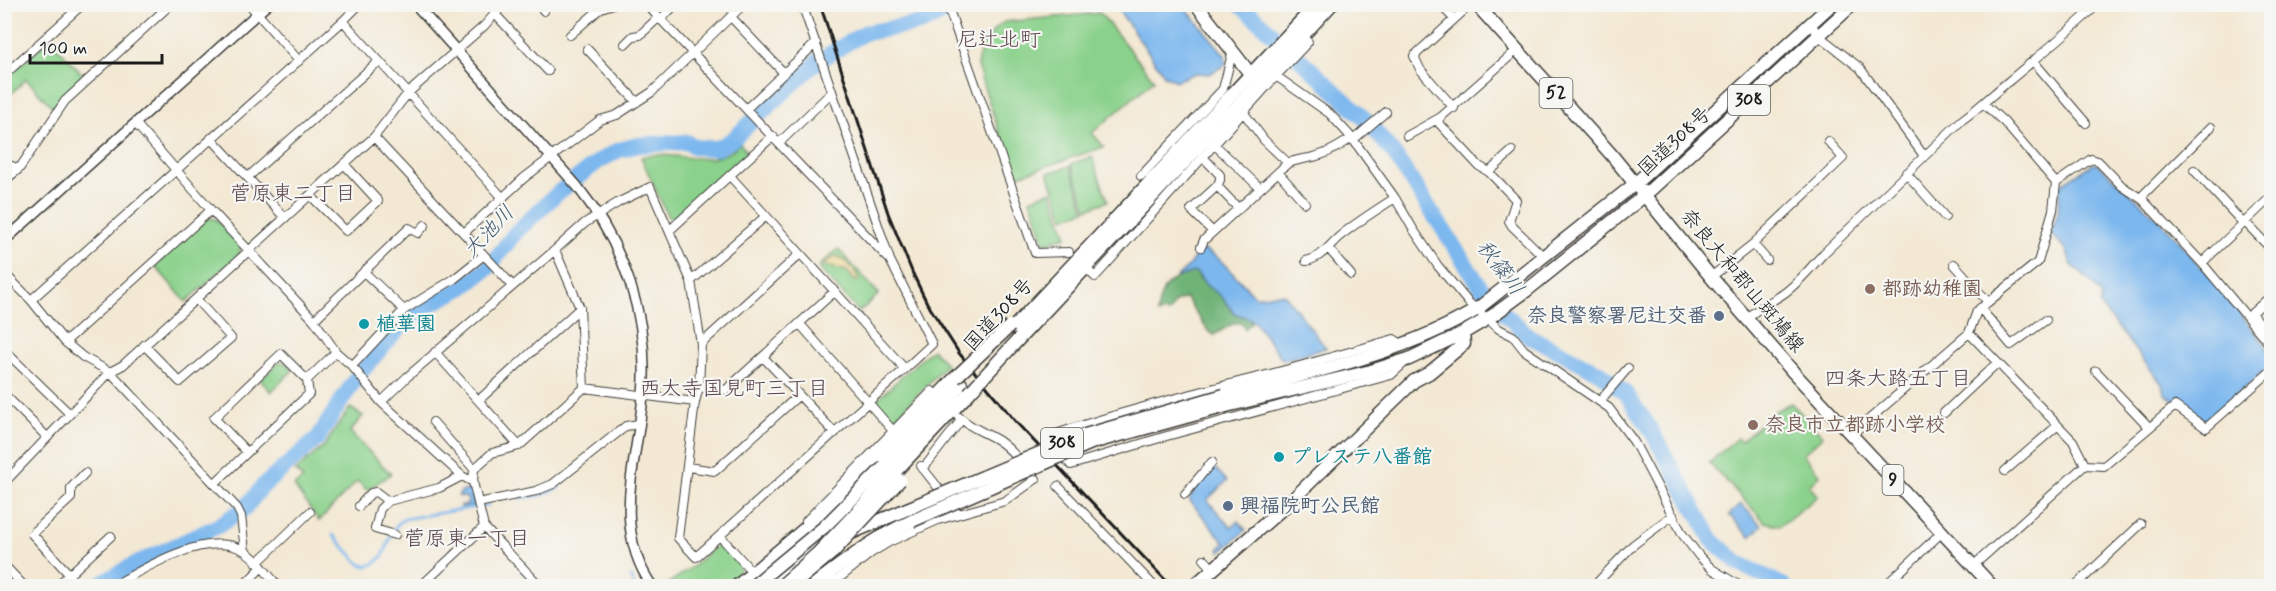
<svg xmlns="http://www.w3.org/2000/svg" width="2276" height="591" font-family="Mynerve,'Klee One',sans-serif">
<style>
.green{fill:#8ad18b;stroke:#537654;stroke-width:1.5}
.forest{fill:#6fb377;stroke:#46684a;stroke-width:1.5}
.sand{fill:#eeda9e;stroke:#857b5d;stroke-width:1.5}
.water{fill:#7cb7ee;stroke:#4c6a85;stroke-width:1.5}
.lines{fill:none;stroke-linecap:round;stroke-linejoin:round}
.stream{stroke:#7cb7ee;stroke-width:3}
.river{stroke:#7cb7ee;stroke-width:16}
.minor-casing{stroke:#3c3b37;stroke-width:10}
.tertiary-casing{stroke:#3c3b37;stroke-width:12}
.primary-casing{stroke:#3c3b37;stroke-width:15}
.trunk-casing{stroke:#3c3b37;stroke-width:15}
.minor{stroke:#fff;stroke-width:8}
.tertiary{stroke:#fff;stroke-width:9}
.primary{stroke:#fff;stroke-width:12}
.trunk{stroke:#fff;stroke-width:12}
.rail{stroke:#1c1c1c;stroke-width:3}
.trunk-bridge-casing{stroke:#3c3b37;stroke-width:15;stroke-linecap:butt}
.trunk-bridge{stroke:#fff;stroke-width:12}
.education-dot{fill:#8d6e63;stroke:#f6f6f2;stroke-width:2}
.service-dot{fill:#5c6f8a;stroke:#f6f6f2;stroke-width:2}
.culture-dot{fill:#0f9aa8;stroke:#f6f6f2;stroke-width:2}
.labels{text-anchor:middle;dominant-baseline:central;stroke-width:4.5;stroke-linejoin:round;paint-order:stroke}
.shield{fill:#f6f6f2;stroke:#5d5d5c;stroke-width:1.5}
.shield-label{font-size:18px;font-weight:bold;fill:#1c1c1c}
.street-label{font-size:20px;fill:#1c1c1c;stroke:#f6f6f2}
.education-label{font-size:20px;font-weight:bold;fill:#785e54;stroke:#f6f6f2;text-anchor:start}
.service-label{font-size:20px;font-weight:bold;fill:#4e5e75;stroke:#f6f6f2;text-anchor:end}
.culture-label{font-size:20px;font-weight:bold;fill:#0d838f;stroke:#f6f6f2;text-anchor:start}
.neighbourhood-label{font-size:21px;fill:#5b444d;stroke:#f6f6f2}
.water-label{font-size:21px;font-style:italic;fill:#425a70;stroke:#f6f6f2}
</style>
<rect width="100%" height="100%" fill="#f6f6f2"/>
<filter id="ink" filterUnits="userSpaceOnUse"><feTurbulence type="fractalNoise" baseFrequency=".0167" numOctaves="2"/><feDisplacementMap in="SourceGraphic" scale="12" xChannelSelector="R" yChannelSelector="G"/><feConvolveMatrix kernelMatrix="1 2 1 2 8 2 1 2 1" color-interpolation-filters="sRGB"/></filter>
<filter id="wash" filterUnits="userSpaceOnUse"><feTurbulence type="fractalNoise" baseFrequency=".008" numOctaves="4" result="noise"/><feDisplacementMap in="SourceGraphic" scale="24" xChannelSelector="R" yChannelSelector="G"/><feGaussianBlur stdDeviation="1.35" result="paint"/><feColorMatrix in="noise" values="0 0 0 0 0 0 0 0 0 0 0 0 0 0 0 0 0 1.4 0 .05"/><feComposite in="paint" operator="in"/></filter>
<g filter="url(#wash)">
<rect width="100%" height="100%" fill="#f3e8d3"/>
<path class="green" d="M1100 13 1154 80 1092 133 1104 147 1014 177 977 66C979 47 989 33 1004 22Z
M49 38 84 76 53 108 26 79 5 100V80Z
M740 143 747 153 739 162 675 220 668 217 641 157C674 148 714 173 740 143Z
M1092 157 1108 201 1087 209 1071 164Z
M1070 166 1085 210 1064 218 1048 173Z
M1051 191 1067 236 1045 244 1030 199Z
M208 218 216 219 240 246V254L186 302 155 266Z
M838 249 879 294 859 312 818 267Z
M932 349 946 364 945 366 894 419H888L873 403Z
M279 362 286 363 293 370 271 392 260 380Z
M1791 403 1823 436 1803 454 1820 475 1809 486 1818 496 1780 526 1765 522 1709 463 1737 438 1741 441 1775 411Z
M350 408 363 416 350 432 391 474 367 490 357 481 319 521 294 486 303 479 295 471 324 446Z
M717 545 724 546 740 564V573L723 586H666V585L695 565Z"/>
<path class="forest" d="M1193 271 1197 273 1200 279 1221 296 1234 313 1253 320 1245 329 1242 323H1234L1214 335 1208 331 1186 298 1175 302 1169 313 1164 312 1157 314C1160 286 1168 280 1193 271Z"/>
<path class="sand" d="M836 256C845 259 856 271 859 280L855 281 847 271 822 265Z"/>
<path class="water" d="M1115 5H1183L1225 55 1226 64 1210 74 1195 73 1176 81 1165 76Z
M2092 164H2097C2128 190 2159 217 2185 248 2191 255 2195 265 2204 269L2264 343C2270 353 2274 358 2268 369L2208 419 2202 420 2164 393 2162 384 2100 305 2102 297 2093 284 2071 264 2066 249 2051 234 2058 212 2060 185Z
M1204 250 1218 258 1255 296C1266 298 1274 291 1285 295L1326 348 1283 360 1253 320 1234 313 1221 296 1207 286 1197 273 1193 272 1176 278 1187 268 1199 251Z
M1213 466 1227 481 1207 500 1231 527 1238 521 1246 530 1221 552 1219 549 1225 543 1190 501V497Z
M472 489 475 506 461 507V505H466L468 501 467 498 458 496 461 492Z
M1741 504 1762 526 1750 537 1729 515Z"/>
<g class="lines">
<path class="stream" d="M520 498 541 495 560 487
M333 535 361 565 368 566C393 559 384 531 404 519L488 505
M630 577 635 586"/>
<path class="river" d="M1240 4 1367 121 1394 154 1480 286 1494 304 1529 336 1602 374 1626 394 1648 425 1712 540 1738 563 1784 586
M97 586 131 566 218 526 245 508 263 486 317 439 356 378 396 331 420 310 464 287 488 268 516 232 559 192 599 161 619 150 638 145 686 142 696 147 708 148H718L733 139 818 61 864 33 922 23 962 4"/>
</g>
</g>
<g filter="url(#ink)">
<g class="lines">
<g class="minor-casing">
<path id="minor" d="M249 4 299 61
M538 4 544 11
M646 4 887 257
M947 4 1035 253 1069 252
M1440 4 1454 19
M494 13 548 71
M731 17 783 72
M660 20 676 4
M343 21 360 4
M1811 24 1819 36 1860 68 1924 156
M570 35 601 8 613 4
M1308 42 1276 76 1330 114 1352 138 1395 198 1413 229 1438 266 1468 302 1499 329 1513 336 1524 350 1609 408 1634 442 1683 535 1699 556 1712 569 1740 586
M625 44 633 36 640 35 658 18
M587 49 637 102
M2034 62 2086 123
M4 75 83 4
M1984 104 2004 122 2056 183
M1454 108 1420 69 1414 56 1471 4
M746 109 816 43
M1244 113 1264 140 1288 163
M1437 121 1479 166 1489 172
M136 124 211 210 314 320 336 352 352 366 381 402 462 476 473 482 484 527 540 586
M1407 136 1441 117 1517 50
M211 138 285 218
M1353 140 1386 112
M779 143 832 92
M1215 145 1260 188
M1512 151 1489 172 1516 200 1509 221 1512 226 1544 257
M1203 157 1220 175V180L1217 186
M4 163 19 169
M2194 170 2243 223
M1278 172 1305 203
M1906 173 1945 217
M730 176 905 369
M1141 176 1223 89 1233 50
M248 177 379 61
M4 181 19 169 65 101 171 4
M310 195 346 231 378 201 344 164
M2140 198 2211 127
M2245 222 2272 250
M670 230 773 136
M1213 232 1191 210 1217 186 1239 209
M464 233 524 178 600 120 617 115 652 92 744 4
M1753 244 1767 260
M1201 247 1204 240 1288 163C1298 159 1307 159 1317 156 1330 153 1341 145 1352 138
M1328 248 1351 275
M555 250 580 308 584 388
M484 255 513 286
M1306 261C1322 258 1328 246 1340 236 1357 222 1376 210 1395 198
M2202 263 2272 196
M1954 264 1988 302
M364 272 404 310
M4 273 31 300 65 342 83 357 110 372 116 378 237 508 241 516 245 551
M1091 273 1095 277 1276 76
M1711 277 1753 244 1843 158 1828 141
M691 281 766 216
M2272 295 2252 313 2272 339
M31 300 343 21 503 198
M1980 308 2011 345 2046 320
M1747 318C1758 308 1771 302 1783 294 1799 283 1811 267 1824 253L1962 120C1979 108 1993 94 2009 81 2039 56 2069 32 2098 4
M314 320 409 228 418 233 425 225
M800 324 894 432
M1969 333 2073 441 2085 465
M65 342 211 210
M701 344 800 254
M144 345 180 382 231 338 196 299
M4 350 70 414
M435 352 519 446
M763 357 835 433
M1403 364 1391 375 1163 437 1071 465 1048 440 1050 436C1122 411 1196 393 1270 374 1312 363 1353 351 1394 339L1404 346
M352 366 404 310 454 279 484 255 374 137
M2096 371 2149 427
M307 380 336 352
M699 387 726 390 835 291
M4 394 47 437
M479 400 580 308
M1600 401 1628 368
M381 402 407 377 555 250 585 223 619 202 650 187 691 281 701 344 699 387 695 402 678 538 696 557 905 369 932 344 890 260 802 4
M1944 413 1997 363
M433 422 474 469
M1851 435 1969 333 1977 311 2038 262 2053 210 2056 183 2091 159 2098 161 2122 186 2143 200 2202 263 2272 347
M921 466 959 514
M688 467 715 471 799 395
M923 469 962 419
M2005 471 2057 426
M473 482 474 469 492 453 519 446 584 388 695 402
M4 483 110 372 123 365 374 137 408 93 484 26 504 4
M215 483 309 394 307 380 281 354 214 418 247 452
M1058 486 1154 586
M1185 494 1212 462
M478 503 536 491 553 484 626 426 639 424
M359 506 371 493 376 492 388 501
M806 521 932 391 933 392
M395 535 375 529 380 509 388 501 439 488 462 476
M720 536 753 573
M1204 559 1213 569
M257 563 310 512
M4 565 24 586
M1973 566 2085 465 2104 466 2175 406 2206 428 2272 370
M69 574 32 534 71 498V488L85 473
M821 580 826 584 838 579 871 553 889 542 938 520 1005 501 1036 479C1024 466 1014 451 999 441 985 432 972 429 959 417
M57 586 111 536
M113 586C144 568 207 530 243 550 256 557 268 575 278 586
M243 586 261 568
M421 586 484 527
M1594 586 1633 545 1673 515
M1885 586 1942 532
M2075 586 2141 524"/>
</g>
<g class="tertiary-casing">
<path id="tertiary" d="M415 4 577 186C624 245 650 318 643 395 638 461 610 525 652 586
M4 241 268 4"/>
</g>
<g class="primary-casing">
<path id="primary" d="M1196 4 1258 84 1332 4
M1476 4 1610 153 1711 277 1794 373 1992 586
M1251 74 1317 4"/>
</g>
<g class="trunk-casing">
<path id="trunk" d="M1013 328 1251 74
M1016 342 1258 84
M1224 395C1310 372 1398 356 1476 310L1636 183 1832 4
M1226 406 1371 371 1409 359 1463 333 1492 316 1526 291 1645 195 1853 4
M885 466 961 384
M893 474 969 393
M851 533 907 509
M778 568 824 545
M737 586 834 504 955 378
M771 586 789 574
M812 586C844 562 875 537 912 521
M1194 586 1292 500 1414 381 1429 373 1464 344 1463 333"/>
</g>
<use href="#minor" class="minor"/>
<use href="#tertiary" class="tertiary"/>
<use href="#primary" class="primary"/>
<use href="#trunk" class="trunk"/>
<path class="rail" d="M820 4 888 213 913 274 927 303 959 353 1015 421 1171 586"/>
<g class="trunk-bridge-casing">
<path id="trunk-bridge" d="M955 378 1010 326
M969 393 1016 342
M907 509 1078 437 1224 395
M912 521 1091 443 1226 406
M753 586 824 527 885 466
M781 586 819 552 893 474
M792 586 833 552 900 480"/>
</g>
<use href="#trunk-bridge" class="trunk-bridge"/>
</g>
</g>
<g class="education-dot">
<circle cx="1870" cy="289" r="6"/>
<circle cx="1753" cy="425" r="6"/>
</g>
<g class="service-dot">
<circle cx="1719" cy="316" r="6"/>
<circle cx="1228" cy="506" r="6"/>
</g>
<g class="culture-dot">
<circle cx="364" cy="324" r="6"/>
<circle cx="1279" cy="457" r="6"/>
</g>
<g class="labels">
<g class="shield">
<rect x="1539.5" y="78" width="33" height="30" rx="4.5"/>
<rect x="1728" y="85" width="42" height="30" rx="4.5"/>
<rect x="1041" y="428" width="42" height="30" rx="4.5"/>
<rect x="1882.5" y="465" width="21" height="30" rx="4.5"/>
</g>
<g class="shield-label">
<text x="1556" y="93">52</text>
<text x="1749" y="100">308</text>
<text x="1062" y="443">308</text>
<text x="1893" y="480">9</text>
</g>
<g class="street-label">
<text transform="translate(1675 142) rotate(-43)">国道308号</text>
<text transform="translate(1742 281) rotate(50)">奈良大和郡山斑鳩線</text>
<text transform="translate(999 315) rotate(-47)">国道308号</text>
</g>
<g class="education-label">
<text x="1882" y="289">都跡幼稚園</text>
<text x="1765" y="425">奈良市立都跡小学校</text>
</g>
<g class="service-label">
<text x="1707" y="316">奈良警察署尼辻交番</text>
<text x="1240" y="506" text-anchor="start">興福院町公民館</text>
</g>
<g class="culture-label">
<text x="376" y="324">植華園</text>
<text x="1291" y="457">プレステ八番館</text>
</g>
<g class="neighbourhood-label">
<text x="999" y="40">尼辻北町</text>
<text x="293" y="194">菅原東二丁目</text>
<text x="1898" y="379">四条大路五丁目</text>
<text x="734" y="389">西大寺国見町三丁目</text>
<text x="467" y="539">菅原東一丁目</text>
</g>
<g class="water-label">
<text transform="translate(489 232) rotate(-46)">大池川</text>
<text transform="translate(1500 268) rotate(53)">秋篠川</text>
</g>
</g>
<rect width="2276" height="591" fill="none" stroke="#f6f6f2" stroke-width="24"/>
<path d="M30 54v9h132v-9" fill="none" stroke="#1c1c1c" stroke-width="3"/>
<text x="39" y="54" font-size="18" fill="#1c1c1c" stroke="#f6f6f2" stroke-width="4.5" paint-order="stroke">100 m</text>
</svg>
